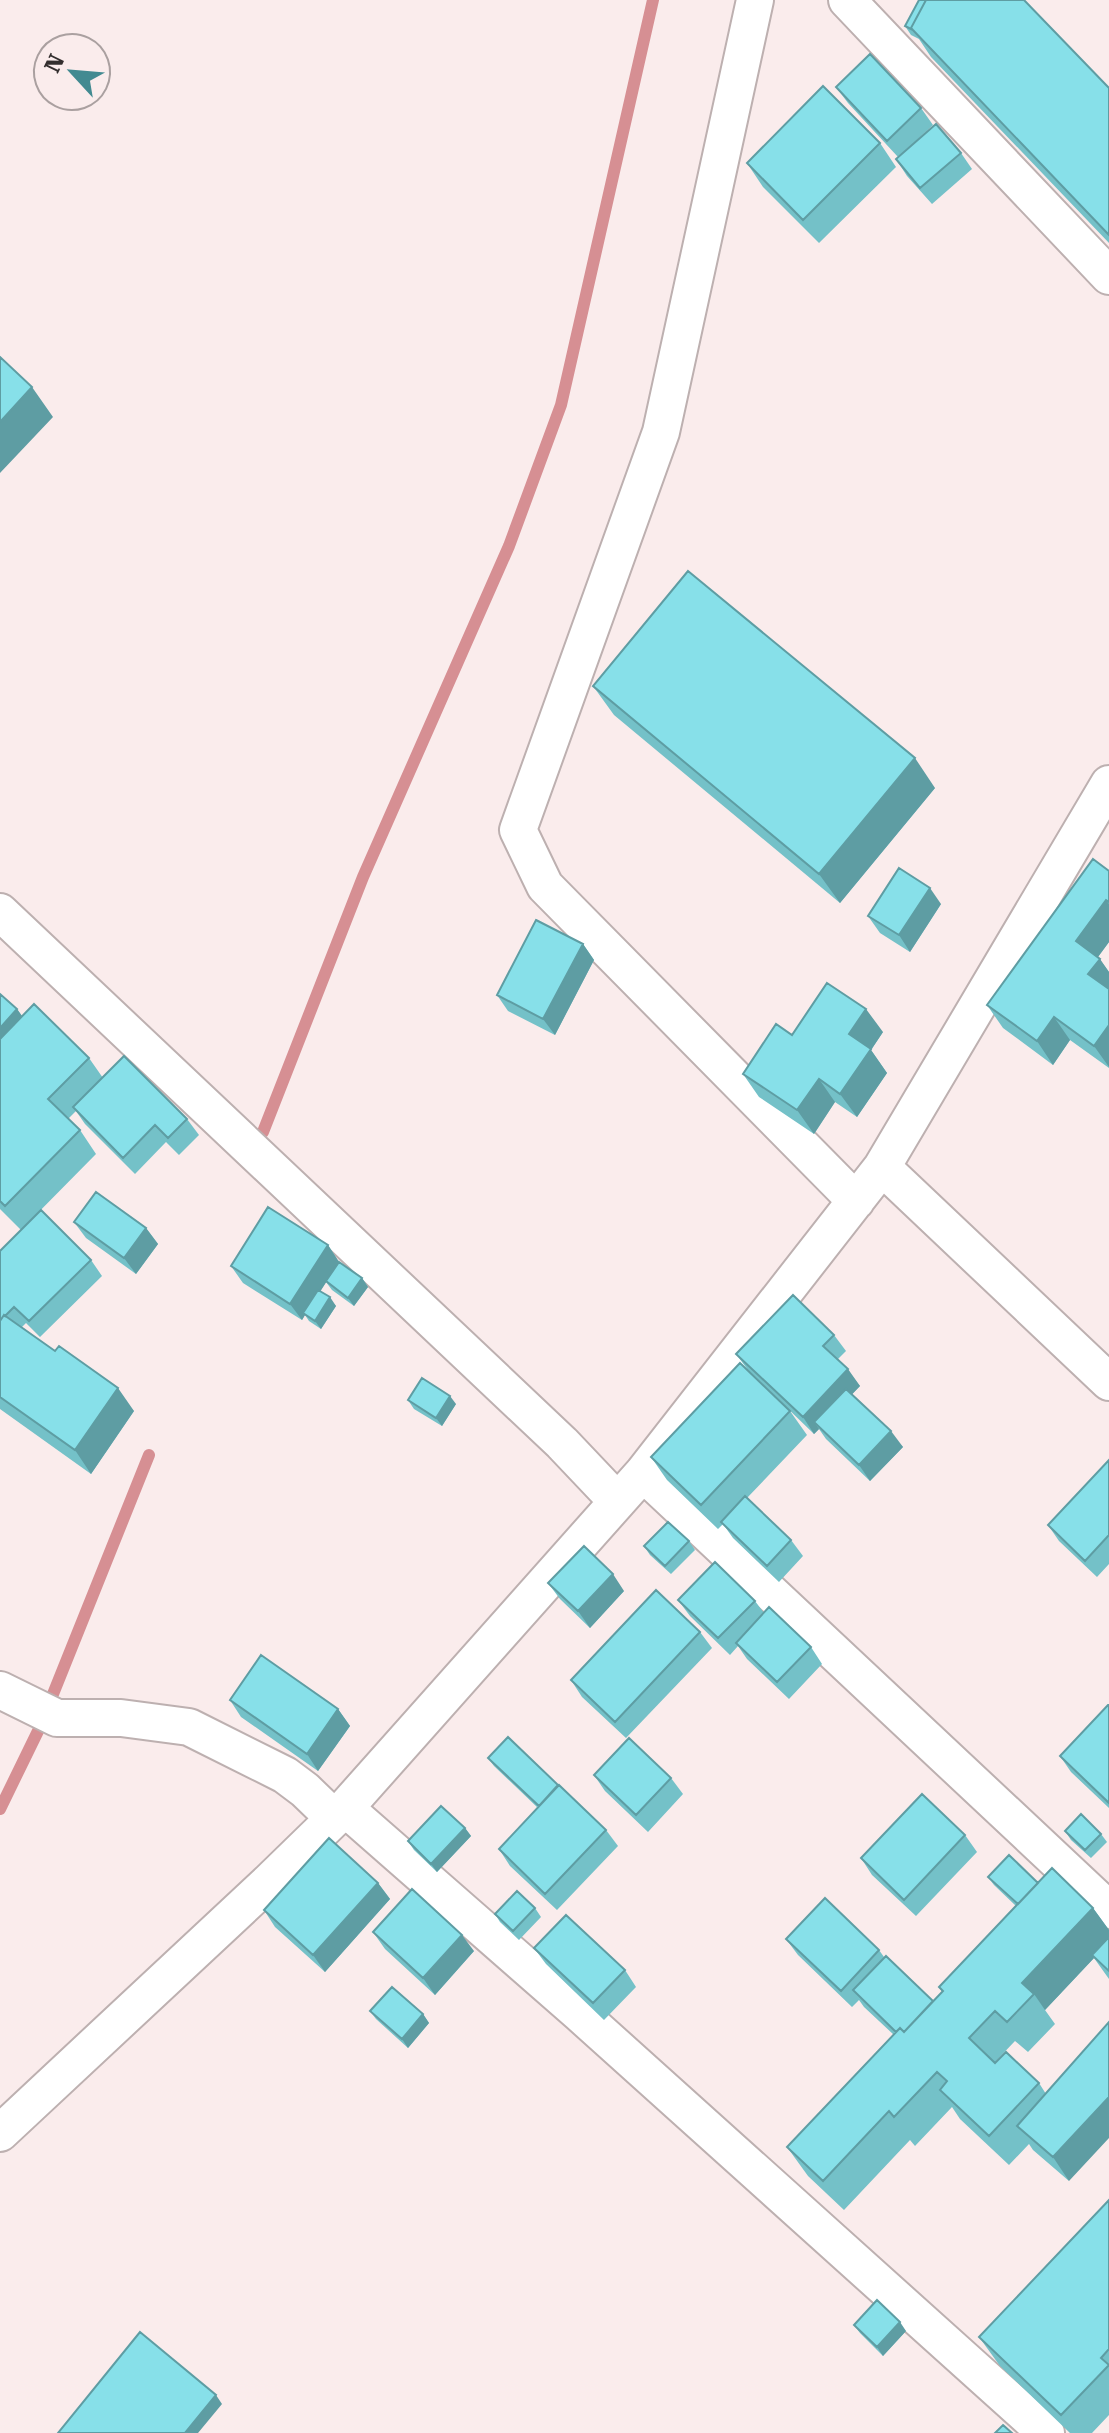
<svg xmlns="http://www.w3.org/2000/svg" width="1109" height="2433" font-family="'Roboto Serif',serif">
<style>
.lines{fill:none;stroke-linecap:round;stroke-linejoin:round}
.stream{stroke:#d68f93;stroke-width:12}
.street-casing{stroke:#bdb0b0;stroke-width:40}
.street{stroke:#fff;stroke-width:36}
.wall{fill:#74c1c8}
.shaded-wall{fill:#5e9da3}
.building{fill:#87e0e9;stroke:#5e9da3;stroke-width:2}
</style>
<rect width="100%" height="100%" fill="#faecec"/>
<g class="lines">
<path class="stream" d="M263 1132 363 877 509 546 561 405 653 0
M0 1809 39 1729 149 1455"/>
<g class="street-casing">
<path id="street" d="M755 0 661 432 518 830 545 886 856 1201
M847 0 1109 276
M0 912 562 1443 617 1501
M882 1167 1109 1382
M643 1473 1109 1910
M0 1690 57 1718H121L189 1727 285 1775 305 1790 334 1818
M345 1808 579 2013 1046 2433
M0 2133 270 1881 345 1808 643 1473 882 1167 1109 784"/>
</g>
<use href="#street" class="street"/>
</g>
<path class="wall" d="M905 26 1109 88V243L931 57 919 39 911 35Z
M836 87 921 108 933 125 901 155 961 153 972 169 932 204 907 176 896 159 898 157 848 103Z
M880 143 896 167 819 243 763 187 747 163Z
M593 686 935 788 840 903 614 715Z
M1109 871V942L1098 957 1109 972V1068L1070 1040 1053 1065 1003 1028 987 1005Z
M941 904 910 952 880 933 868 916Z
M583 944 594 960 555 1035 508 1011 497 995Z
M0 994 17 1009 22 1016 89 1058 103 1078 187 1119 199 1135 179 1155 166 1142 135 1174 85 1124 76 1111 68 1119 80 1130 96 1154 21 1230 0 1209Z
M883 1032 871 1050 887 1073 857 1117 835 1102 814 1134 759 1097 743 1074 792 1035Z
M74 1222 146 1228 158 1244 136 1274 86 1238Z
M328 1245 339 1262 362 1278 368 1287 354 1306 332 1290 326 1282 320 1291 336 1306 321 1329 309 1321 305 1315 302 1320 243 1283 231 1266Z
M0 1251 91 1260 102 1276 40 1337 26 1323 22 1327 134 1411 91 1474 0 1409Z
M834 1335 846 1351 838 1359 860 1386 852 1394 903 1447 870 1481 826 1439 819 1429 814 1434 748 1370 736 1354Z
M408 1400 456 1404 442 1426 414 1409Z
M790 1411 807 1435 747 1498 791 1540 803 1556 779 1582 733 1538 723 1524 718 1529 667 1480 651 1457Z
M1109 1460V1564L1097 1577 1059 1541 1048 1525Z
M689 1541 695 1550 671 1574 650 1555 644 1546Z
M548 1583 624 1591 590 1628 560 1599Z
M678 1600 755 1601 764 1613 811 1647 822 1664 789 1699 747 1659 738 1646 730 1655 690 1616Z
M700 1632 712 1648 626 1738 582 1697 571 1680Z
M230 1700 338 1709 350 1726 318 1771 241 1717Z
M1109 1705V1808L1071 1772 1060 1756Z
M488 1758 558 1786 606 1830 618 1846 557 1910 510 1866 499 1849 538 1808 494 1766Z
M594 1775 671 1778 683 1794 648 1832 605 1791Z
M465 1828 471 1836 437 1872 414 1850 408 1841Z
M1065 1831 1101 1834 1107 1842 1091 1858 1071 1840Z
M965 1835 977 1852 916 1916 872 1875 861 1858Z
M988 1877 1038 1883 1093 1908 1109 1930V1979L1094 1958 1045 2010 1055 2024 1028 2052 1015 2041 994 2063 1039 2083 1046 2094 1069 2181 1033 2150 1029 2144 1009 2165 960 2119 952 2107 915 2146 910 2140 844 2210 808 2176 787 2147 894 2035 864 2007 859 2000 852 2007 798 1955 786 1939 879 1950 884 1957 933 2001 942 1992 939 1987 1016 1906 994 1885Z
M378 1883 390 1899 325 1972 275 1927 264 1910Z
M535 1908 541 1917 519 1940 500 1922 495 1914Z
M373 1932 474 1951 435 1995 385 1949Z
M534 1948 625 1970 636 1987 604 2020 546 1964Z
M370 2011 423 2014 429 2023 408 2048 376 2019Z
M1109 2200V2415L1092 2433H1070L1000 2366 979 2337Z
M854 2325 906 2331 883 2356 860 2333Z"/>
<path class="shaded-wall" d="M32 387 53 417 0 473V422Z
M915 758 935 788 840 903 819 874Z
M930 888 941 904 910 952 899 935Z
M1106 900 1109 904V942L1092 965 1076 941Z
M583 944 594 960 555 1035 543 1019Z
M1100 959 1109 972V992L1088 974Z
M17 1009 29 1026 0 1057V1028Z
M866 1009 883 1032 871 1050 887 1073 857 1117 840 1094 849 1034Z
M1054 1017 1070 1040 1053 1065 1037 1041Z
M1109 1025V1067L1094 1046Z
M819 1079 835 1102 814 1134 797 1110Z
M146 1228 158 1244 136 1274 124 1258Z
M328 1245 339 1262 306 1314 303 1313 305 1315 302 1320 290 1304Z
M362 1278 368 1287 354 1306 348 1298Z
M330 1297 336 1306 321 1329 315 1321Z
M848 1369 860 1386 820 1428 814 1422 819 1429 814 1434 803 1417Z
M118 1388 134 1411 91 1474 75 1450Z
M450 1396 456 1404 442 1426 436 1418Z
M891 1431 903 1447 870 1481 859 1465Z
M613 1574 624 1591 590 1628 578 1611Z
M338 1709 350 1726 318 1771 307 1754Z
M465 1828 471 1836 437 1872 431 1864Z
M378 1883 390 1899 325 1972 313 1955Z
M1093 1908 1109 1930V1942L1092 1955 1094 1958 1045 2010 1034 1994 1022 1983Z
M462 1935 474 1951 435 1995 423 1978Z
M423 2014 429 2023 408 2048 402 2039Z
M1109 2097V2138L1069 2181 1053 2157Z
M900 2322 906 2331 883 2356 877 2347Z
M216 2395 222 2404 198 2433H185Z"/>
<path class="building" d="M919 0H926L911 28 913 30 905 26Z
M926 0H1024L1109 88V235L911 28Z
M870 54 921 108 887 141 836 87Z
M823 86 880 143 803 220 747 163Z
M936 124 961 153 920 188 896 159Z
M0 357 32 387 0 422Z
M688 571 915 758 819 874 593 686Z
M1093 859 1109 871V902L1106 900 1076 941 1100 959 1088 974 1109 989V1025L1094 1046 1054 1017 1037 1041 987 1005Z
M899 868 930 888 899 935 868 916Z
M536 920 583 944 543 1019 497 995Z
M827 983 866 1009 849 1034 871 1049 840 1094 819 1079 797 1110 743 1074 776 1024 792 1035Z
M0 994 17 1009 0 1028Z
M34 1004 89 1058 48 1099 80 1130 5 1206 0 1201V1039Z
M124 1056 187 1119 168 1138 155 1125 123 1158 73 1107Z
M96 1192 146 1228 124 1258 74 1222Z
M268 1207 328 1245 290 1304 231 1266Z
M41 1210 91 1260 29 1321 14 1307 5 1316 4 1315 0 1321V1251Z
M339 1262 362 1278 348 1298 326 1281Z
M318 1290 330 1297 315 1321 303 1313Z
M793 1295 834 1335 823 1346 848 1369 803 1417 736 1354Z
M4 1315 55 1351 59 1346 118 1388 75 1450 0 1397V1321Z
M740 1363 790 1411 701 1505 651 1457Z
M422 1378 450 1396 436 1418 408 1400Z
M846 1389 891 1431 859 1465 814 1422Z
M1109 1460V1535L1085 1561 1048 1525Z
M745 1496 791 1540 767 1566 721 1522Z
M668 1522 689 1541 665 1566 644 1546Z
M584 1546 613 1574 578 1611 548 1583Z
M715 1562 755 1601 718 1638 678 1600Z
M656 1590 700 1632 615 1722 571 1680Z
M769 1607 811 1647 777 1682 736 1643Z
M261 1655 338 1709 307 1754 230 1700Z
M1108 1705H1109V1803L1060 1756Z
M508 1737 558 1785 539 1806 488 1758Z
M629 1738 671 1778 636 1815 594 1775Z
M559 1785 606 1830 545 1894 499 1849Z
M922 1794 965 1835 904 1900 861 1858Z
M441 1806 465 1828 431 1864 408 1841Z
M1081 1814 1101 1834 1085 1850 1065 1831Z
M329 1838 378 1883 313 1955 264 1910Z
M1009 1855 1038 1883 1018 1904 988 1877Z
M1052 1868 1093 1908 1022 1983 1034 1994 1007 2022 995 2011 969 2038 995 2063 1006 2052 1039 2083 989 2136 940 2090 947 2081 937 2072 894 2117 889 2111 823 2181 787 2147 900 2028 904 2032 943 1991 939 1987Z
M412 1889 462 1935 423 1978 373 1932Z
M517 1891 535 1908 513 1931 495 1914Z
M825 1898 879 1950 841 1991 786 1939Z
M566 1915 625 1970 593 2003 534 1948Z
M1109 1937V1971L1092 1955Z
M886 1956 933 2001 904 2032 900 2028 896 2032 853 1990Z
M392 1987 423 2014 402 2039 370 2011Z
M1109 2022V2097L1053 2157 1017 2126Z
M1109 2200V2349L1101 2358 1109 2365 1061 2415 979 2337Z
M877 2300 900 2322 877 2347 854 2325Z
M140 2332 216 2395 185 2433H58Z
M1003 2425 1012 2433H995Z"/>
<g transform="translate(72 72) rotate(296)"><circle r="38" fill="#faecec" stroke="#aaa0a0" stroke-width="2"/>
<path d="M0-6L14 30L0 20L-14 30Z" fill="#428a91"/>
<text y="-12" font-size="22" font-weight="bold" text-anchor="middle" fill="#332e2e">N</text>
</g>
</svg>
